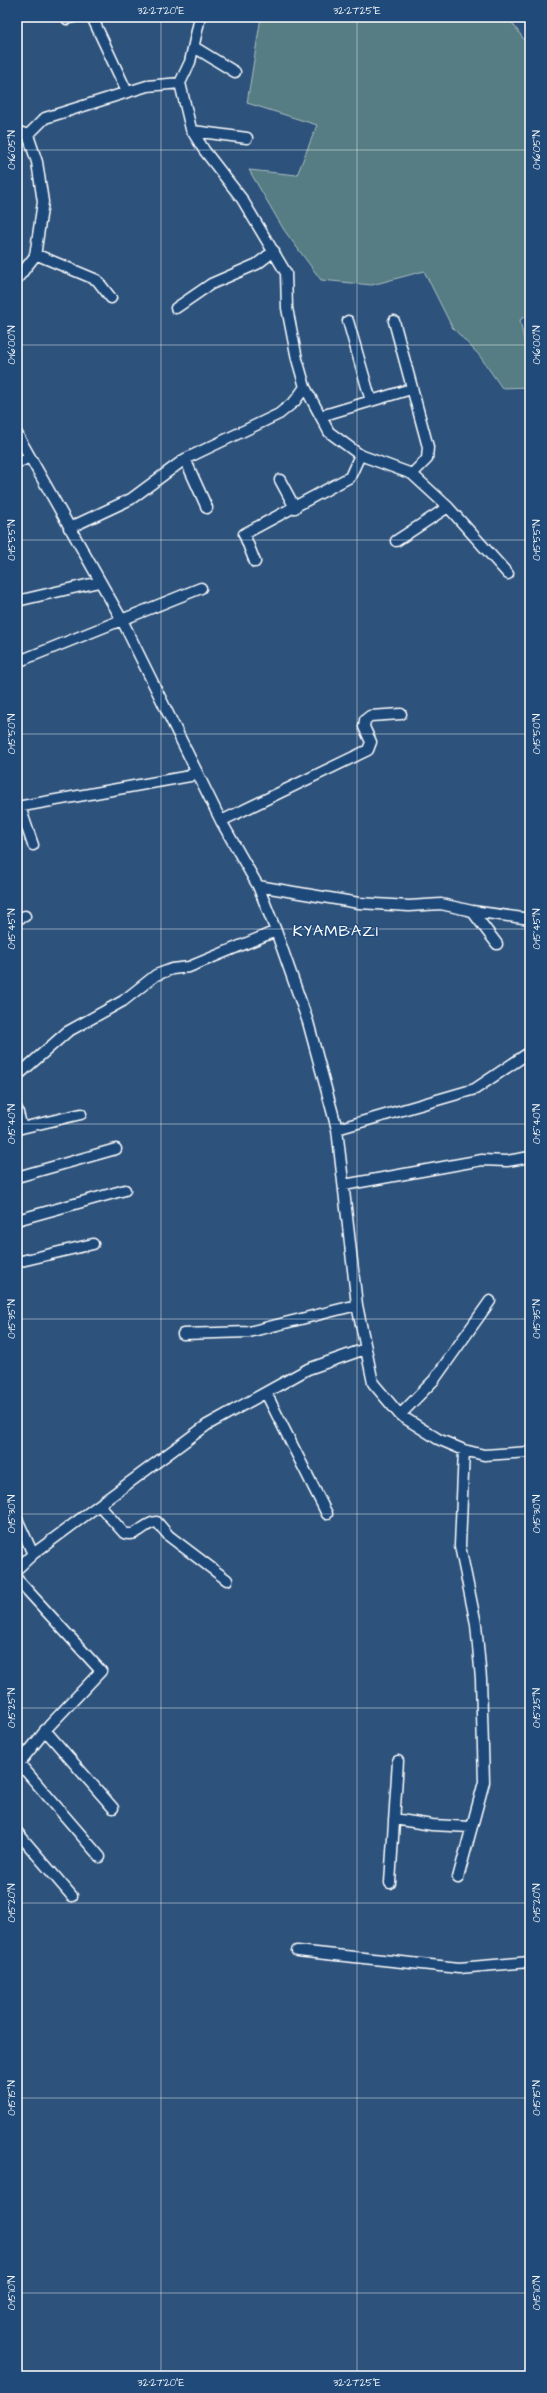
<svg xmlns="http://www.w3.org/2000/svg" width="547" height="2393" font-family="'Architects Daughter',sans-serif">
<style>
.green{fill:#577d83;stroke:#abbec1}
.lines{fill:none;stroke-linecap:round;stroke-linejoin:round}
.minor-casing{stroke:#fff;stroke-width:13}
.minor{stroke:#1f4a7a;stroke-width:10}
.ticks{fill:none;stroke:#fff;stroke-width:1;stroke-opacity:0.45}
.labels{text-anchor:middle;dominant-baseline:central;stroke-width:3;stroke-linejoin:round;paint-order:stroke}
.quarter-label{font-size:16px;letter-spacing:1px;fill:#fff;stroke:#1f4a7a}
.neatline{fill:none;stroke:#fff;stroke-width:1.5}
.ticks-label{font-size:10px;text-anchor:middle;fill:#fff}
</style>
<rect width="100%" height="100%" fill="#2d527c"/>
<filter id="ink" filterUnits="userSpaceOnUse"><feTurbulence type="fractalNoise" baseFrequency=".025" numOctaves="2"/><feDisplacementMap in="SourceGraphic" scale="8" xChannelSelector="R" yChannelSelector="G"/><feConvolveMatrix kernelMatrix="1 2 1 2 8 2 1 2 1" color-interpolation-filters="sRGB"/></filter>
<g filter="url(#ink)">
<path class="green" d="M261 17H508L530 48V313L520 320 530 369V387L502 388 479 355 452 327 424 271 372 285 321 280 284 230 249 170 297 175 317 125 247 103Z"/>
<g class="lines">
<g class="minor-casing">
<path id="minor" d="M92 17 127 92
M67 19 74 17
M194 47 235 72
M180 83 191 129 204 150 242 199 286 273 287 308 297 359 305 387 329 432 360 455 412 474 448 507 508 574
M17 131 28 135
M193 131 247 138
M35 254 97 280 111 298
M17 279 35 256 43 202 37 162 28 135 45 118 147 86 180 83 190 62 200 17
M176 308 211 284 257 264 274 251
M348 321 371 401
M394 321 428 447 427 459 412 474
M321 416 411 389
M17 434 122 620 221 821 258 886 276 931 308 1022 337 1129 357 1305 373 1383 400 1415 438 1439 464 1450 484 1455 530 1452
M185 459 207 508
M17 463 30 457
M280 480 295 508
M69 528 131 499 185 459 279 414 295 401 305 387
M396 541 448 507
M255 562 244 534 350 477 360 455
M17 601 99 582
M17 662 201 588
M17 807 190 776 195 770
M20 807 33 845
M221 821 368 750 371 742 364 727 365 720 370 716 401 714
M258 886 359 903 409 906 441 904 472 911 530 919
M472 911 497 944
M17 919 25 916
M17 1076 67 1032 123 1001 156 975 172 969 189 967 276 931
M17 1109 22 1128
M17 1129 81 1114
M337 1129 475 1089 530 1052
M17 1177 116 1149
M344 1185 482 1160 507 1161 530 1157
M17 1220 125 1190
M17 1262 93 1244
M183 1334 249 1332 357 1305
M266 1393 327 1514
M400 1415 434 1380 490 1301
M99 1505 124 1533C139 1538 144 1522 157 1522L169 1536 227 1580
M17 1519 33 1554
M17 1569 33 1554 207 1425 308 1369 365 1349
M17 1579 101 1671 49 1726 17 1766
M45 1730 113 1808
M19 1763 100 1857
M394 1819 432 1825 470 1827
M17 1832 72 1896
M458 1878 484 1782 481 1679 476 1624 460 1546 464 1450
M390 1883 398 1761
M297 1951 459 1968 530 1962"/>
</g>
<use href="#minor" class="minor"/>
</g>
</g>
<path class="ticks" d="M161 17V2376M357 17V2376M17 150H530M17 345H530M17 540H530M17 734H530M17 929H530M17 1124H530M17 1319H530M17 1514H530M17 1708H530M17 1903H530M17 2098H530M17 2293H530"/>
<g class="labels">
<g class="quarter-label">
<text x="336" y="931">KYAMBAZI</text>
</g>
</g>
<rect width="547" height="2393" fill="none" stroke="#1f4a7a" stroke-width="44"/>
<rect x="22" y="22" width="503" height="2349" class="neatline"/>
<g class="ticks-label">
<text x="161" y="14">32°27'20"E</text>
<text x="357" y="14">32°27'25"E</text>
<text transform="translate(11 150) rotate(-90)" y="4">0°16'05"N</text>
<text transform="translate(536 150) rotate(-90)" y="4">0°16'05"N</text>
<text transform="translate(11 345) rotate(-90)" y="4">0°16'00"N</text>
<text transform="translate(536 345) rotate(-90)" y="4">0°16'00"N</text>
<text transform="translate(11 540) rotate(-90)" y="4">0°15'55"N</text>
<text transform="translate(536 540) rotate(-90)" y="4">0°15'55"N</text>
<text transform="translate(11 734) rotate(-90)" y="4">0°15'50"N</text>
<text transform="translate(536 734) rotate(-90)" y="4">0°15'50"N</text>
<text transform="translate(11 929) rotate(-90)" y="4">0°15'45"N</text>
<text transform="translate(536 929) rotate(-90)" y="4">0°15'45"N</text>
<text transform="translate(11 1124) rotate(-90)" y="4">0°15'40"N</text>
<text transform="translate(536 1124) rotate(-90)" y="4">0°15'40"N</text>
<text transform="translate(11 1319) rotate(-90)" y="4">0°15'35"N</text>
<text transform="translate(536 1319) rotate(-90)" y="4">0°15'35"N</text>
<text transform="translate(11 1514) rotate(-90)" y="4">0°15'30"N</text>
<text transform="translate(536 1514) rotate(-90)" y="4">0°15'30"N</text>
<text transform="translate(11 1708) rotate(-90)" y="4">0°15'25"N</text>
<text transform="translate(536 1708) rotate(-90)" y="4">0°15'25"N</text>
<text transform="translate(11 1903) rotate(-90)" y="4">0°15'20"N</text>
<text transform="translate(536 1903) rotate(-90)" y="4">0°15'20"N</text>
<text transform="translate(11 2098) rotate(-90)" y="4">0°15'15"N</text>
<text transform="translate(536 2098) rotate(-90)" y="4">0°15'15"N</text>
<text transform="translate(11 2293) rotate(-90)" y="4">0°15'10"N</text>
<text transform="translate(536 2293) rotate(-90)" y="4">0°15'10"N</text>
<text x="161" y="2386">32°27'20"E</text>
<text x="357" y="2386">32°27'25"E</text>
</g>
</svg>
